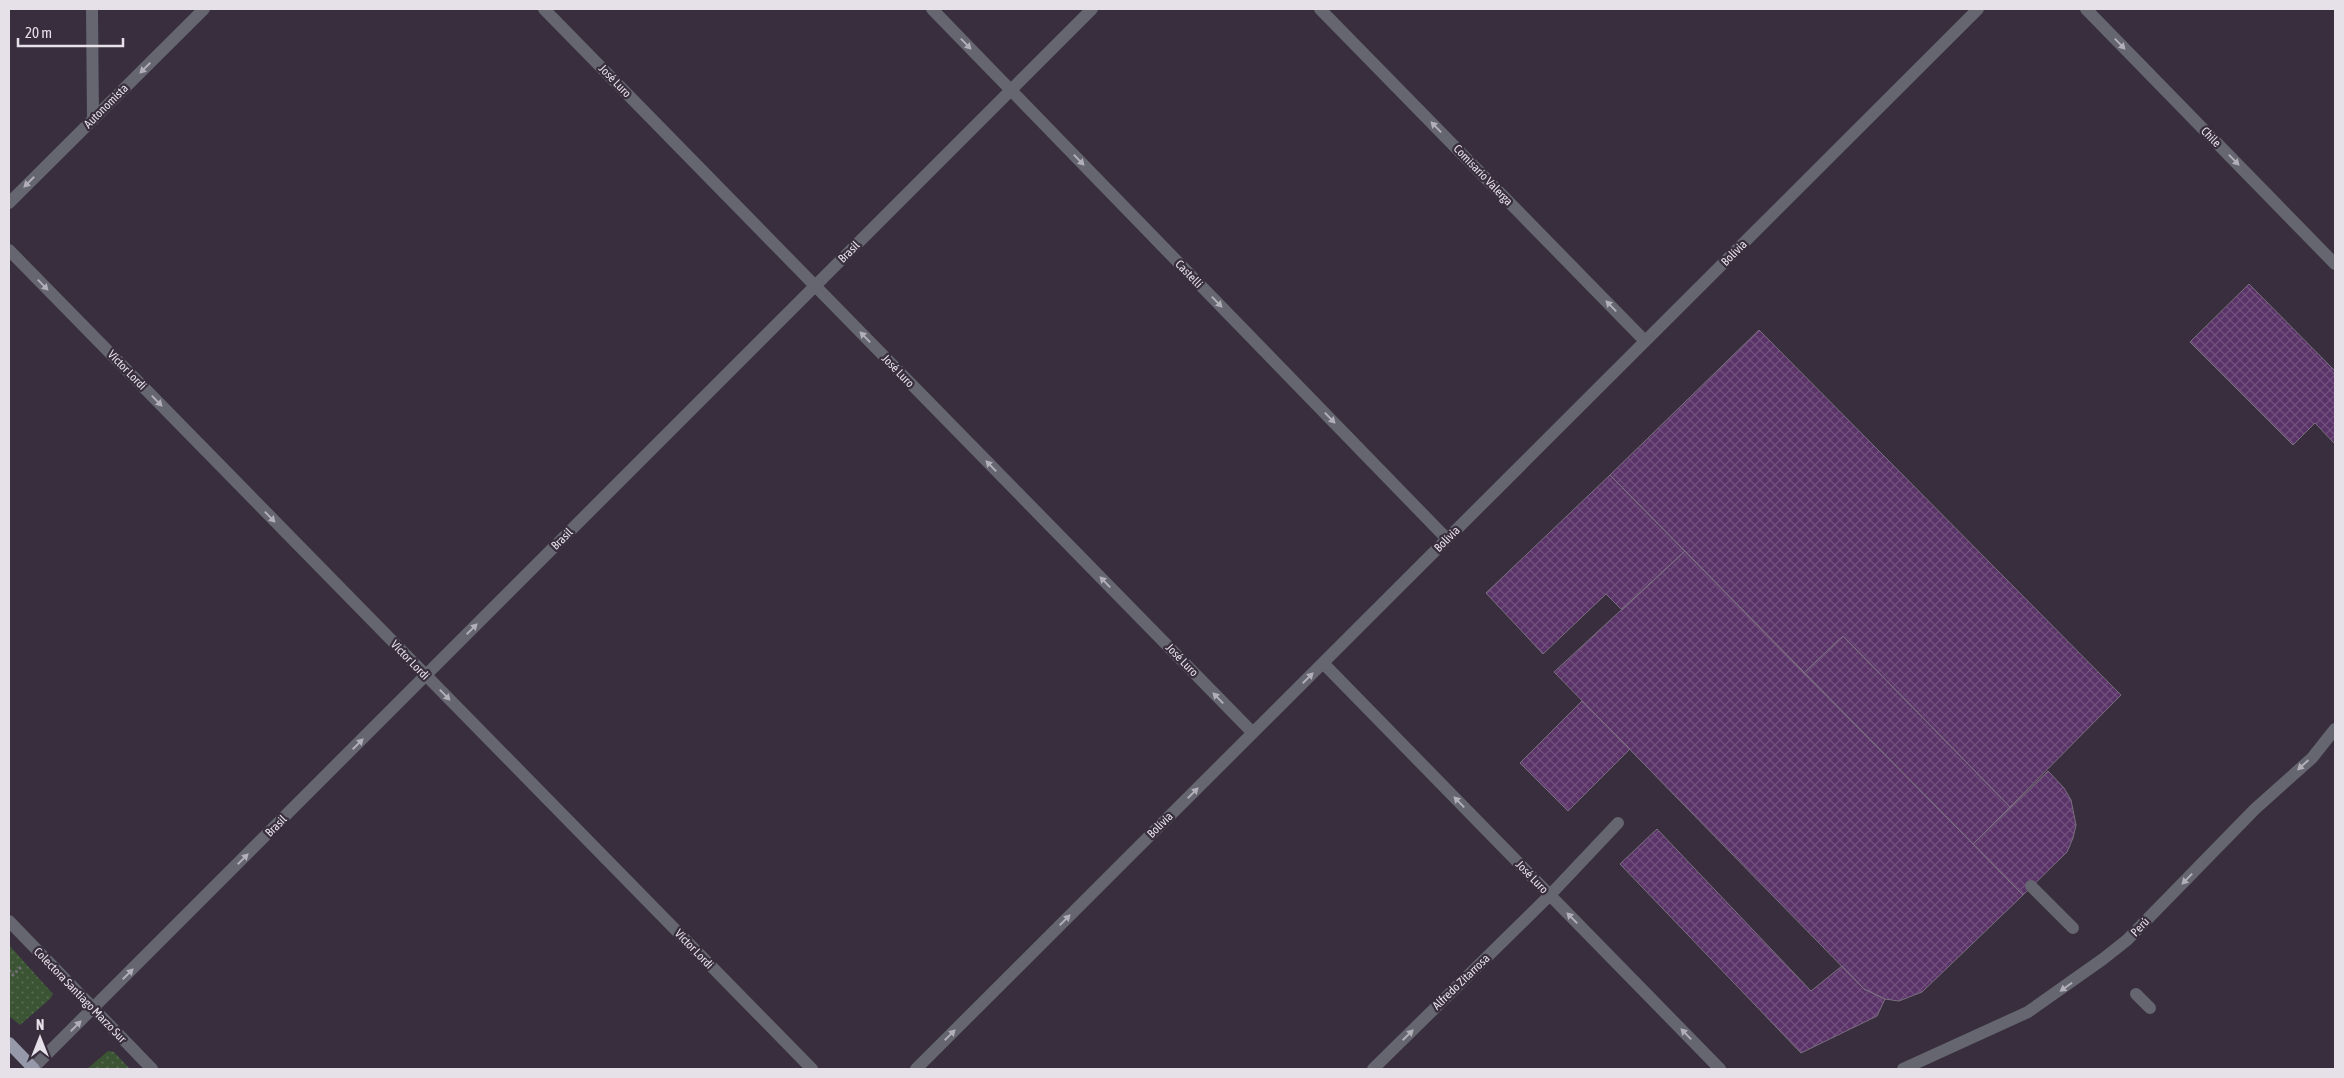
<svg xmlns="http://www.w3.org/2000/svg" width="2344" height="1078" font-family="'Asap Condensed',sans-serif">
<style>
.green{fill:url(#green-dots)}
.building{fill:url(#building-cross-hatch);stroke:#7a6f7f}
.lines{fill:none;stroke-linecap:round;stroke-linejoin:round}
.path{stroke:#746b78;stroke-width:3;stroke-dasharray:2.5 2.5;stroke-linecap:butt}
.service{stroke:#65666f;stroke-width:12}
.pedestrian{stroke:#65666f;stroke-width:12}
.minor{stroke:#65666f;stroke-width:12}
.tertiary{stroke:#65666f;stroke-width:12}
.primary{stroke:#9599a9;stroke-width:12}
.oneway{fill:#b2afb8}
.labels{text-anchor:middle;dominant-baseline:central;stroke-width:4.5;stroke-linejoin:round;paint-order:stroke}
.street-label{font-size:12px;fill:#e6e0e9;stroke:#382e3d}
</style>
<defs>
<pattern id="green-dots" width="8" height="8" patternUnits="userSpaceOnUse" patternTransform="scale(1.25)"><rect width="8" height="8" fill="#3b5434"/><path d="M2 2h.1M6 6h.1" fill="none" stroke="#576c51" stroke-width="1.8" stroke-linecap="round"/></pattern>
<pattern id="building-cross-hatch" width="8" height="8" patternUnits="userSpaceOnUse" patternTransform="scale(1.25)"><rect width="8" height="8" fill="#5a3468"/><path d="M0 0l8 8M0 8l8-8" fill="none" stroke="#72517e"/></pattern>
</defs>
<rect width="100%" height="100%" fill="#382e3d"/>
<path class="green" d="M9 945 53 994 50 999 20 1025 9 1016Z
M108 1051 114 1052 130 1069H87Z"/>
<path class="building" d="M2249 284 2335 371V444L2315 423 2293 445 2190 342Z
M1759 330 2121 695 2010 807 1843 636 1804 673 1610 475Z
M1610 475 1685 551 1622 610 1606 594 1543 654 1486 593Z
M1685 551 2023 895 1922 992 1899 1001 1885 999 1864 989 1554 672Z
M1843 636 2010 807 1973 844 1804 673Z
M1582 701 1630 749 1568 811 1520 763Z
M2048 771 2064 788 2071 800 2076 825 2073 838 2067 852 2023 895 1973 844Z
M1657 829 1811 991 1842 966 1864 989 1885 999 1877 1016 1801 1053 1620 864Z"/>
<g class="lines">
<path class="path" d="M9 970 13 975 21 967"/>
<path class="service" d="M1550 895 1618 823
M1903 1069 2028 1012 2103 959 2127 940 2255 809 2312 758 2335 729"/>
<path class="pedestrian" d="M2031 886 2073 928
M2136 994 2150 1008"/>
<path class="minor" d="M92 9 93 120
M544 9 1253 733
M932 9 1447 539
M1320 9 1645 341
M2086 9 2335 264
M9 250 812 1069
M1323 663 1720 1069
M32 1069 1092 9
M916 1069 1978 9
M1373 1069 1550 895"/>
<path class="tertiary" d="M9 203 204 9
M9 921 152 1069"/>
<path class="primary" d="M9 1043 34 1069"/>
</g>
<defs><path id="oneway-solid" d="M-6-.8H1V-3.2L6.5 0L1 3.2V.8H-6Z" transform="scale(1.25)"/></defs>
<g class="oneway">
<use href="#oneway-solid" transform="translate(966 44) rotate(46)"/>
<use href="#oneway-solid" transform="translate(2120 44) rotate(46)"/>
<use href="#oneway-solid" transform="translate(145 68) rotate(135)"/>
<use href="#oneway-solid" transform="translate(1436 127) rotate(-134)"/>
<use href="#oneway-solid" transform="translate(1079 160) rotate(46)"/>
<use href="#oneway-solid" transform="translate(2234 160) rotate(46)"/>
<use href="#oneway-solid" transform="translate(29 182) rotate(135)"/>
<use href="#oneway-solid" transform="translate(43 285) rotate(46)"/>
<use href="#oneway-solid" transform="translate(1217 302) rotate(46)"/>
<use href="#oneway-solid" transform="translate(1611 306) rotate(-134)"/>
<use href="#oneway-solid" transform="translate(865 337) rotate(-134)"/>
<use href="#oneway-solid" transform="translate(157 401) rotate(46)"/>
<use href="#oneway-solid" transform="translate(1330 418) rotate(46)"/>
<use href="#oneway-solid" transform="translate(991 466) rotate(-134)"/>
<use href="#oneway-solid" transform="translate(270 517) rotate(46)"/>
<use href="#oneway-solid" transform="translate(1105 582) rotate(-134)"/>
<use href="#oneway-solid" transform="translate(472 629) rotate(-45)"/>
<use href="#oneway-solid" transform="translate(1308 678) rotate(-45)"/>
<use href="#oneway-solid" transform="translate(445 695) rotate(46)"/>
<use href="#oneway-solid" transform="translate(1218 698) rotate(-134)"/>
<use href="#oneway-solid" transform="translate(358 744) rotate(-45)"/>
<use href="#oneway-solid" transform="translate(2303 765) rotate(138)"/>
<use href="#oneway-solid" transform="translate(1193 793) rotate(-45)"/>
<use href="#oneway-solid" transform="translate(1459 802) rotate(-134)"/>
<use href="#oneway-solid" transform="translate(243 859) rotate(-45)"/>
<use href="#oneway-solid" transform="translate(2187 879) rotate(134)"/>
<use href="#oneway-solid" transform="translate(1572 918) rotate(-134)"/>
<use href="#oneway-solid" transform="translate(1065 920) rotate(-45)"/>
<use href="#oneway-solid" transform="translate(128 974) rotate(-45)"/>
<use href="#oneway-solid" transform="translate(2066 987) rotate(145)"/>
<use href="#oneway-solid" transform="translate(76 1026) rotate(-45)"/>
<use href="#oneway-solid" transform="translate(1686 1034) rotate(-134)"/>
<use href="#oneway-solid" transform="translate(950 1035) rotate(-45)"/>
<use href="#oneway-solid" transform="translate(1408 1035) rotate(-44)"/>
</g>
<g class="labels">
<g class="street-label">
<text transform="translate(615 81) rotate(46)">José Luro</text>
<text transform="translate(106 106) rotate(-45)">Autonomista</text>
<text transform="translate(2211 137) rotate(46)">Chile</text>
<text transform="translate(1483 175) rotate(46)">Comisario Valerga</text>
<text transform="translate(849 252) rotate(-45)">Brasil</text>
<text transform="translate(1734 253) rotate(-45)">Bolivia</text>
<text transform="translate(1189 274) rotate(46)">Castelli</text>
<text transform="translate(127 370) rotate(46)">Víctor Lordi</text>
<text transform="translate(898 371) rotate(46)">José Luro</text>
<text transform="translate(562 539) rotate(-45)">Brasil</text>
<text transform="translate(1447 539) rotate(-45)">Bolivia</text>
<text transform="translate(410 660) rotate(46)">Víctor Lordi</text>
<text transform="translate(1182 660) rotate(46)">José Luro</text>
<text transform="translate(1160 825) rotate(-45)">Bolivia</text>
<text transform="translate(276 826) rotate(-45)">Brasil</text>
<text transform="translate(1532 877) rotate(46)">José Luro</text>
<text transform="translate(2140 927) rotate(-46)">Perú</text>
<text transform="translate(694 949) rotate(46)">Víctor Lordi</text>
<text transform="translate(1461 982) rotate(-44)">Alfredo Zitarrosa</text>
<text transform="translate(80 995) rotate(46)">Colectora Santiago Marzo Sur</text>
</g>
</g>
<rect width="2344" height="1078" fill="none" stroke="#e6e0e9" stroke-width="20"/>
<g transform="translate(40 1038)" stroke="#382e3d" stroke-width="4" paint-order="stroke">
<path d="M0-4L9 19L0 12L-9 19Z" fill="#e6e0e9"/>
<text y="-8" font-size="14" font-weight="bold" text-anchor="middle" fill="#e6e0e9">N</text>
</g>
<path d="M18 38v8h105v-8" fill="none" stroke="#e6e0e9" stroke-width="2.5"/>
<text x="25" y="38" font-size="15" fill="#e6e0e9" stroke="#382e3d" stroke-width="4" paint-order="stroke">20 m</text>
</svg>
